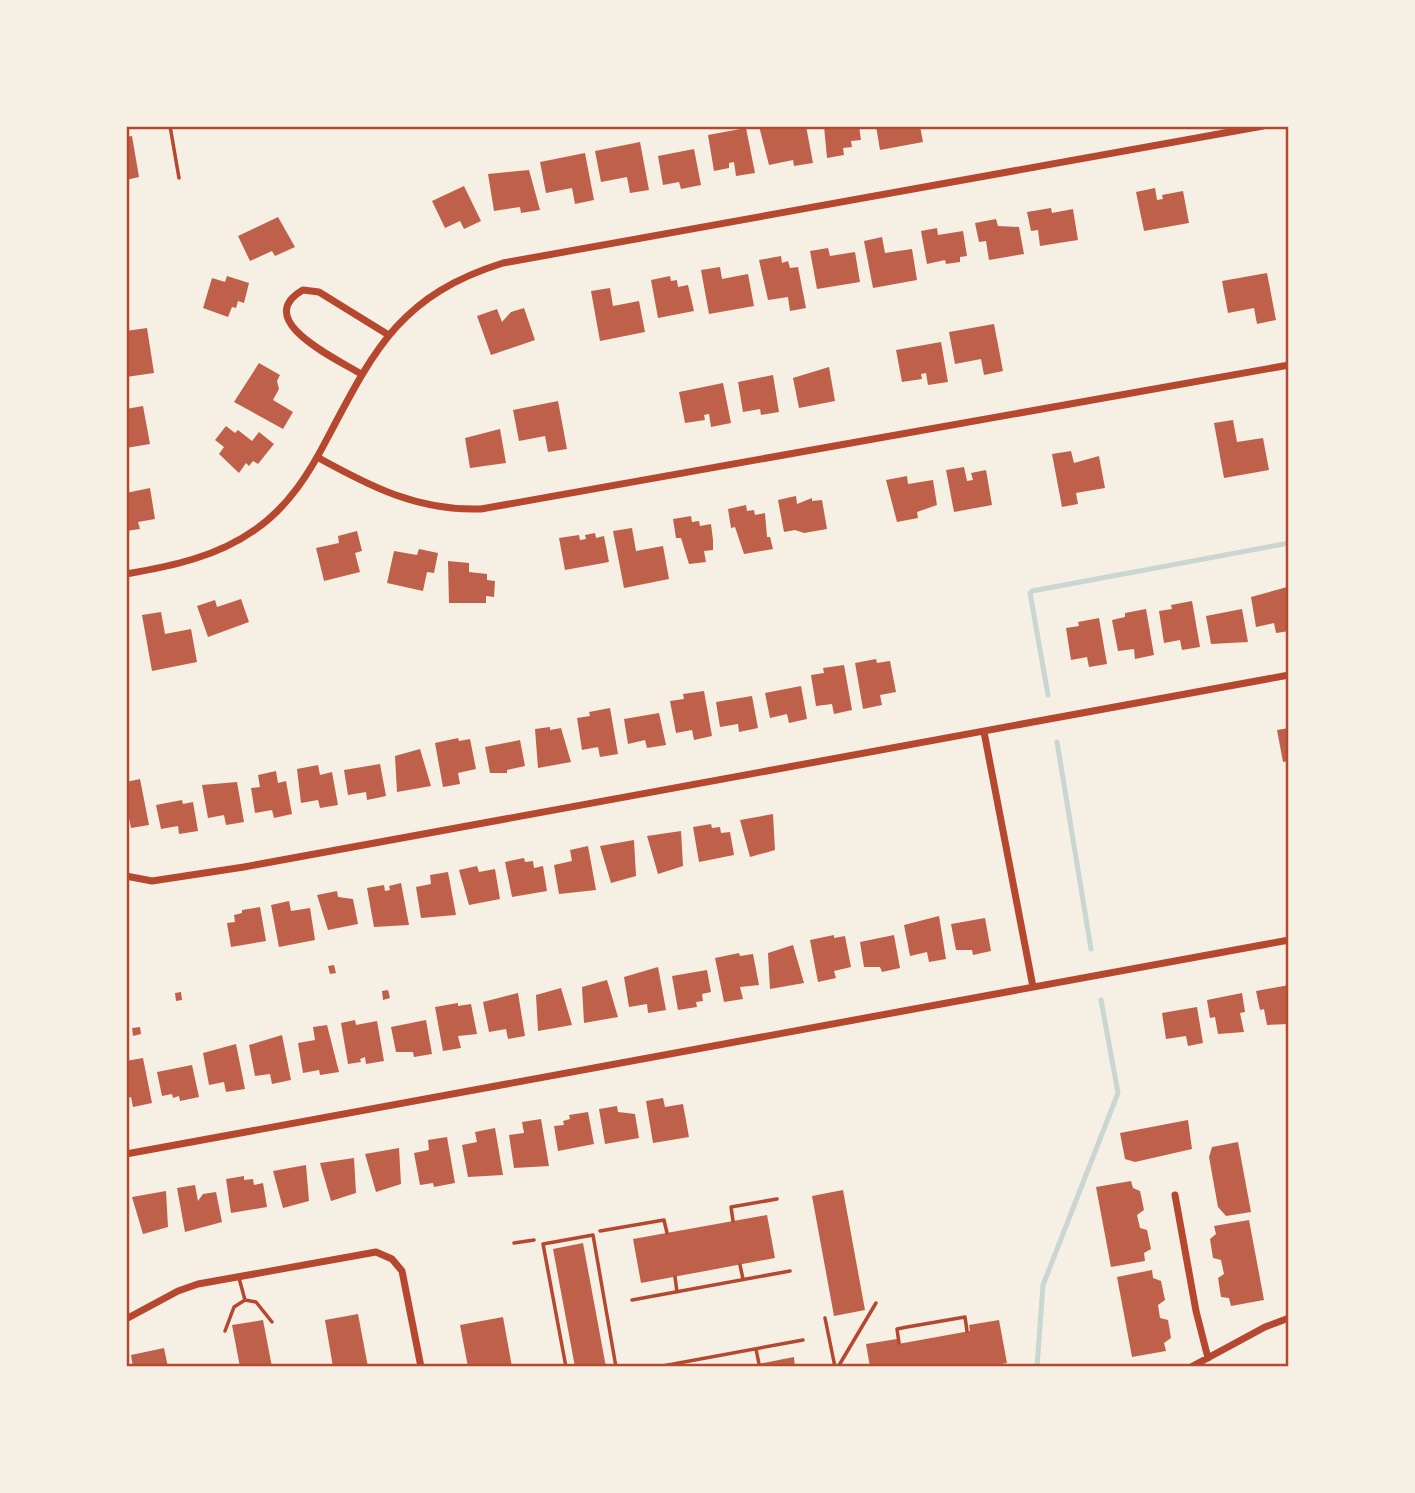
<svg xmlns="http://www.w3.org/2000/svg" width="1415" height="1493" font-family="'Work Sans',sans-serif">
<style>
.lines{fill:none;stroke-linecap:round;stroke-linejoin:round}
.stream{stroke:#c9d6d2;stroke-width:5}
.building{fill:#bf614a}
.path{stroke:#b5482f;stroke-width:3.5}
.service{stroke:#b5482f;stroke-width:3.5}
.minor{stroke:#b5482f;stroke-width:7}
.neatline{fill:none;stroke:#b5482f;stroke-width:2.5}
</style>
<rect width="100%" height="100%" fill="#f6efe4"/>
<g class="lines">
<path class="stream" d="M1048 695 1030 593 1032 591 1289 543
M1057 742 1091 949
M1037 1367 1043 1285 1118 1093 1101 1000"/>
</g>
<path class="building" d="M759 126H806L813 163 794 166 793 160 769 165Z
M824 126H859L861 140 851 141 852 147 843 148 844 155 827 158Z
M876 126H920L923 142 880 150Z
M746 128 755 173 736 176 734 162 729 163V168L714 171 708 135Z
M132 136 139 177 126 180V137Z
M640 142 649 190 630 193 627 177 601 182 595 151Z
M694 149 701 185 681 189 679 182 663 185 658 156Z
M585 153 594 200 575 204 572 188 546 193 540 162Z
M529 170 540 210 521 213 520 207 494 211 488 174Z
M464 186 481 221 464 229 460 221 445 228 432 201Z
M1155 188 1157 200 1163 199 1162 195 1183 191 1189 223 1144 231 1136 192Z
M1051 208 1052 213 1073 209 1078 240 1040 246 1038 230 1031 231 1027 212Z
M278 217 295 247 275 256 272 251 250 261 238 236Z
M996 219 998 226 1019 227 1024 254 989 260 986 241 979 242 975 223Z
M937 228 938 235 963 231 967 256 960 257V262L946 264 945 260 927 264 921 231Z
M882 237 885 253 912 249 917 280 873 288 864 241Z
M828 248 830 256 855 252 860 282 817 289 810 251Z
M781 256 782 263 788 261 790 268 798 267 806 308 790 311 788 297 768 300 759 260Z
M720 267 722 279 748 274 754 306 709 314 701 270Z
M1267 273 1276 320 1257 324 1254 308 1228 313 1222 281Z
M227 276 249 283 244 303 238 301 236 308 232 307 228 317 203 308 212 278 225 282Z
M670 276 671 281 677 280 678 287 688 285 694 311 658 318 651 280Z
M610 288 613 306 639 301 645 332 600 341 591 291Z
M524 308 535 340 491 355 477 316 497 309 502 322 511 312Z
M994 324 1003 371 984 375 981 359 955 364 949 332Z
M147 328 154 373 126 377V331Z
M941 342 948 382 928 385 926 373 921 374 922 379 902 382 896 350Z
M259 363 280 375 277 381 279 389 273 400 293 412 283 429 234 402Z
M829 367 835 401 799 408 793 378Z
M773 375 779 412 761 415 760 409 743 412 738 382Z
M723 383 731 423 711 427 709 414 704 415 705 420 685 423 679 392Z
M558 401 567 449 548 452 545 436 519 441 513 410Z
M143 406 150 444 126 448V409Z
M1233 420 1237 442 1263 438 1269 470 1224 478 1214 423Z
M226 426 235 433 238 430 252 441 259 432 274 444 258 464 253 461 249 466 246 463 239 473 219 454 224 447 215 440Z
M500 429 506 463 470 468 465 438Z
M1071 451 1074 463 1099 456 1105 488 1076 493 1078 504 1062 507 1052 454Z
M964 467 967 481 973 480 971 473 986 470 992 505 954 512 946 470Z
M907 476 908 484 933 480 937 505 917 512 918 518 897 522 886 480Z
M150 488 155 519 138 522 140 529 126 531V493Z
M796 496 797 504 812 498V501L822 500 827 529 804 533 795 530 784 532 778 500Z
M746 505 747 511 754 510 755 515 765 513 767 537H770L773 549 744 554 735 527 731 528 728 509Z
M691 516 692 522 699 521 700 526 711 524 713 540V550L704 551 706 562 689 564 681 538H676L673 519Z
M632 528 636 551 663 546 669 579 624 588 613 531Z
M357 531 362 551 355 553 360 572 324 581 316 548 339 543 338 536Z
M595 533 596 538 604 536 609 562 565 570 559 538 579 535 580 540 586 539 585 535Z
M419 549 438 553 434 573 427 572 423 591 387 583 394 551 417 555Z
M448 561 469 563V572L487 574V580L495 581 494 597 486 596V603H449Z
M1287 587 1289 631 1276 633 1274 623 1256 627 1251 597Z
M241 599 249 622 208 637 197 606 215 600 217 607Z
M1192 601 1200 647 1182 650 1180 640 1164 643 1159 611 1172 609 1171 605Z
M1146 609 1154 655 1135 659 1134 649 1118 651 1112 620 1125 617V613Z
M1242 609 1248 642 1211 644 1206 616Z
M161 612 165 634 191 629 197 662 152 671 142 615Z
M1099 618 1107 664 1089 667 1087 657 1071 660 1066 628 1079 626 1078 622Z
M876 659 877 663 890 661 896 692 880 695 882 705 863 709 855 663Z
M844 665 852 710 834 714 832 704 816 706 811 675 824 673 823 668Z
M801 686 807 719 789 723 787 714 770 718 765 693Z
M704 691 712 736 694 740 692 730 676 733 670 701 684 699 683 694Z
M752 696 758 728 739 732 738 724 720 727 716 702Z
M610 708 618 754 600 757 598 747 582 750 577 718 590 716 589 712Z
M659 713 666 745 647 748 645 740 628 744 624 719Z
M550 727V730L561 728 571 762 538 768 535 729Z
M1289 728V761L1283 762 1277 730Z
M458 738 459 741 470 739 476 769 458 773 460 784 443 787 435 743Z
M520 740 525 766 507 770V773H490L485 747Z
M420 749 431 786 397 792 395 756Z
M380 764 386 796 367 800 366 792 348 795 344 770Z
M318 765 320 775 332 772 338 805 320 808 318 800 301 803 297 769Z
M276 771 278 783 286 781 292 814 274 818 272 810 255 813 251 788 260 787 258 775Z
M140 779 149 825 131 828 129 818H126V782Z
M237 782 244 822 226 825 224 815 208 818 202 785Z
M182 800 183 804 193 802 198 831 179 834 178 826 161 829 156 805Z
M773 814 775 850 750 857 740 820Z
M711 824 712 828 720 827 721 833 730 832 734 855 699 862 693 827Z
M681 831 683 866 658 874 647 836Z
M634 840 636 876 611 883 600 846Z
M588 846 596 890 559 894 554 865 572 861 570 850Z
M524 858 525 862 533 861 534 868 543 866 547 891 512 897 505 862Z
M477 866 479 872 495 869 500 899 469 905 459 870Z
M448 872 456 915 421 918 416 887 431 884 430 875Z
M401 883 409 925 374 927 367 888 384 885 385 891 390 890 389 886Z
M337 891 338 897 353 899 358 924 328 930 317 895Z
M289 901 291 911 310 908 315 940 279 947 271 905Z
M260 907 266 941 231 947 227 923 235 922 234 915 242 913V910Z
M939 916 946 959 929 962 927 952 910 956 904 925Z
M985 918 991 951 973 955 972 950H956L951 924Z
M834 935V938L845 936 851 967 834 971 836 978 818 982 810 940Z
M894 935 900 968 882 972 880 967H864L860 942Z
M793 945 804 983 770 989 768 953Z
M739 953 740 956 753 954 759 985 740 987 743 999 724 1002 715 958Z
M334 965 336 973 330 974 328 966Z
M658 967 666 1010 648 1013 647 1004 629 1007 624 977Z
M707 970 711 992 702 994 703 1001 696 1002 697 1007 678 1010 672 976Z
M607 980 618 1017 584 1023 582 987Z
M1289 985V1024L1267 1025 1264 1009 1260 1010 1256 991Z
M561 988 572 1025 538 1031 536 995Z
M388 990 390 998 383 1000 382 991Z
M181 992 182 1000 176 1001 175 993Z
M518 993 525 1036 508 1039 506 1029 489 1032 483 1002Z
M1242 993 1245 1012 1240 1013 1244 1032 1218 1034 1215 1017 1210 1018 1207 1000Z
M458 1003V1006L471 1004 477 1034 458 1036 461 1048 443 1051 435 1007Z
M1197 1007 1203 1043 1188 1046 1186 1036 1166 1039 1162 1013Z
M355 1020 356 1025 377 1021 384 1061 366 1064 365 1057 360 1059 361 1062 348 1064 341 1023Z
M426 1020 432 1054 414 1057 413 1052H396L391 1027Z
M327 1025 339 1072 320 1075 319 1070 303 1073 298 1043 315 1040 313 1027Z
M140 1027 141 1034 133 1036 132 1028Z
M282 1035 291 1080 272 1084 270 1074 255 1076 249 1045Z
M236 1044 245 1089 226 1092 224 1082 209 1085 203 1053Z
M143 1058 152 1103 133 1107 131 1097 126 1098V1061Z
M192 1065 199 1097 180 1101 179 1096 173 1098 172 1094 162 1096 157 1072Z
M663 1098 665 1107 683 1104 689 1137 653 1143 646 1101Z
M617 1106 618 1112 635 1114 639 1138 605 1144 599 1109Z
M588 1112 594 1144 558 1151 554 1126 564 1125 563 1121 570 1119 569 1115Z
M541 1119 549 1166 514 1168 509 1135 524 1133 522 1122Z
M1188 1120 1192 1149 1135 1162 1125 1159 1120 1133Z
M495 1128 503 1175 468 1177 462 1145 477 1142 475 1132Z
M447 1137 455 1183 434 1187 433 1183 420 1185 414 1153 429 1150 428 1140Z
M1238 1142 1251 1212 1226 1216 1218 1207 1209 1157 1212 1147Z
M399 1148 401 1184 376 1192 365 1154Z
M354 1158 356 1193 331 1201 320 1163Z
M306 1165 309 1201 283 1208 273 1171Z
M244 1176V1180L253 1179 254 1185 263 1183 267 1207 231 1213 226 1179Z
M1131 1181 1133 1188 1140 1191 1144 1210 1137 1215 1140 1228 1147 1230 1151 1249 1144 1253 1145 1261 1111 1267 1096 1187Z
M195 1185 198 1201 203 1194 216 1192 222 1222 185 1232 177 1188Z
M843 1190 865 1310 834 1316 812 1196Z
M166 1191 168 1227 143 1234 132 1197Z
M767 1215 775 1258 641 1283 633 1239Z
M1249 1220 1264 1300 1231 1306 1229 1298 1221 1297 1218 1278 1224 1274 1221 1260 1213 1258 1210 1239 1216 1234 1214 1226Z
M583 1243 606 1367H575L553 1249Z
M1152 1270 1153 1278 1161 1281 1165 1300 1158 1305 1160 1318 1168 1320 1171 1338 1164 1343 1166 1351 1132 1357 1117 1277Z
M358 1314 368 1367H333L325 1320Z
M503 1317 512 1367H468L460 1325Z
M263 1320 272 1367H240L232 1325Z
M999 1320 1007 1363 986 1367H977L976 1364 960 1367H870L866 1344 897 1339 898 1344 970 1331 969 1325Z
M164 1348 168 1367H133L131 1355Z
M794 1357 795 1367H748V1366Z"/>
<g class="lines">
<path class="path" d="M733 1221 731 1207 777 1199
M600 1231 664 1220 667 1233
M514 1243 534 1240
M740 1265 743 1279
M675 1277 677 1292
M632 1300 790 1271
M899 1343 897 1329 907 1327 965 1317 967 1331
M756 1349 759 1364
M657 1367 803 1340"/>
<path class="service" d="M170 126 179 178
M239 1278 245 1300
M825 1318 835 1367
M225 1331 234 1307 245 1300 256 1302 272 1322
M566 1367 543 1244 593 1235 616 1367
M838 1367 876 1303"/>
<path class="minor" d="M361 374C339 360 250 320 303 290L319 292 387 334
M317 457C371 487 418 511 481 509L1289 365
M126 574C172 566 217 557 256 529 289 506 310 472 328 437 375 348 401 295 503 263L1263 126
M984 732 1033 987
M126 876 152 881 244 867 1289 675
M126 1154 1289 940
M1175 1195 1196 1311 1208 1358
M126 1319 178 1291 198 1284 376 1252 392 1259 402 1271 421 1367
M1191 1367 1265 1327 1289 1318"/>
</g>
<rect width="1415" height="1493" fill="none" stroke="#f6efe4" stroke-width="256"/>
<rect x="128" y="128" width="1159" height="1237" class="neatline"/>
</svg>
